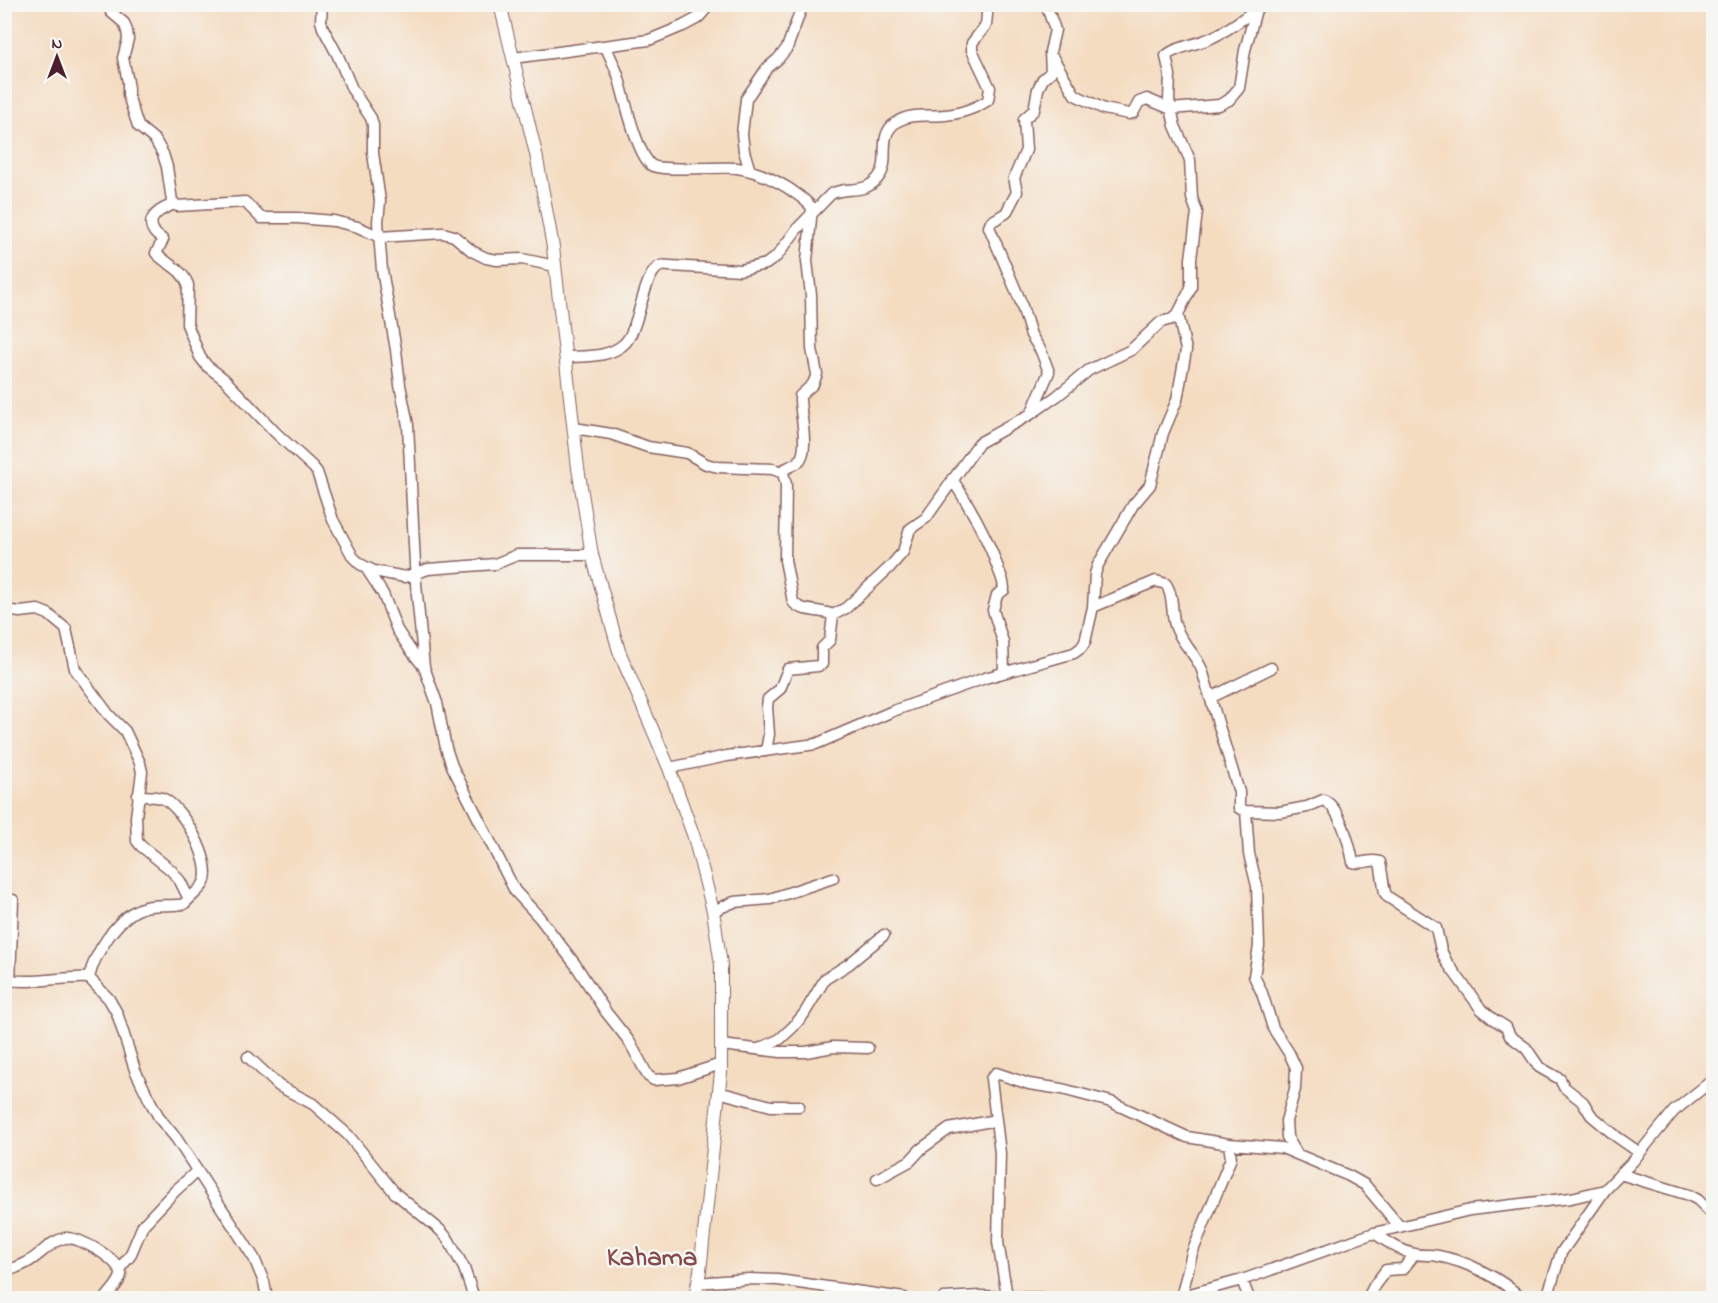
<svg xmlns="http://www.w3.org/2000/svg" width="1718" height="1303" font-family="'Indie Flower',sans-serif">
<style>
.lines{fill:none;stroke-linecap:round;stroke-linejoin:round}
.minor-casing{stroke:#866160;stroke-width:13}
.major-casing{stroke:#866160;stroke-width:14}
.minor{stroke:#fff;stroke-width:10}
.major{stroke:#fff;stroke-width:12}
.labels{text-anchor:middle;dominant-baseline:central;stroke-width:5;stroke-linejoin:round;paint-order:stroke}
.quarter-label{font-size:27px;font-weight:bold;fill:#844a4d;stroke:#f6f6f2}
</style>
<rect width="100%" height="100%" fill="#f6f6f2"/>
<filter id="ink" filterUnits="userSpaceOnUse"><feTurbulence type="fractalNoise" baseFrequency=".0167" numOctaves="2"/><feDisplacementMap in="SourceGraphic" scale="12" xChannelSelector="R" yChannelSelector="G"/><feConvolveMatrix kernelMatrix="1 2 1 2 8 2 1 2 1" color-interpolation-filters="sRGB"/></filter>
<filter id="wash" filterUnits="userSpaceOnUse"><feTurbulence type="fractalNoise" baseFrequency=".008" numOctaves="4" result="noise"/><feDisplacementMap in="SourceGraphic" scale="24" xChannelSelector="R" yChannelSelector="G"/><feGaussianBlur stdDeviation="1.35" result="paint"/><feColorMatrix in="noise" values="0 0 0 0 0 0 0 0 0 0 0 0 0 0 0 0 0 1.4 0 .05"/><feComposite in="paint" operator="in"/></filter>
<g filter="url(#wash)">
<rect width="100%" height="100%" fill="#f4dcc1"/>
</g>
<g filter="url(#ink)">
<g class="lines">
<g class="minor-casing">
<path id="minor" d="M107 4 111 12 124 23 127 31 128 39 123 58 128 82V95L138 126 155 140 163 154 167 167 172 201 177 206 245 202 261 218H297L334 221 358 227 380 237 443 233 454 236 472 251 486 258 497 260 522 259 555 266
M322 4 321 21 323 28 338 56 352 89 371 118 373 125V153L380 201 378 222 382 270 396 350 400 385 408 425 416 584 424 667
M605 46C610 55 614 65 618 75 624 95 636 152 651 165 660 172 719 166 737 168 754 170 773 179 788 188 796 194 806 199 812 208L807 261 811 295 812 349 817 374 813 384 800 396C799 412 811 451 798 462 793 466 786 468 781 471
M513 58 649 40 683 26 698 18 705 10V4
M1053 58 1075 95 1104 109 1129 114 1133 113 1139 102 1147 99 1171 109 1219 105 1229 100 1239 88 1245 50 1257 6
M750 171 744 151 742 134 746 99 767 68 778 59 787 48 803 4
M175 204C163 208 143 217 155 233 157 236 160 237 163 240L156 253C167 265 182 268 188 285L187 324 200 357 207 366 224 379 277 434 313 467 317 472 333 520 353 557 360 564 374 571 405 577 428 569 495 564 517 555H592
M566 357C584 356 609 358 624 344 640 330 643 270 661 266 664 265 667 266 670 266L740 270 766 264 777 256 797 229 831 194C846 185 863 196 878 178 892 162 876 138 895 123 911 112 927 117 945 115 959 114 977 108 988 100L990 88 972 50V43L986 25 988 4
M1031 414 1049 372 1041 351 1031 335 1020 300 989 227 991 222 1006 213 1017 192 1014 178 1026 150 1024 119 1034 110 1038 89 1043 79 1051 72 1050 52 1055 30 1046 4
M574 428 611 434 648 447 687 453 706 464 718 467 773 469 783 473 786 484 785 560 793 602C802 613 821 609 833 615
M952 479C971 508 987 536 998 568 1001 577 1004 580 1004 590L997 595 993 610 1003 642 1004 671
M366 568 383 594 397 630 409 648 424 667 437 703 446 748 452 766 515 891 539 917 575 964 606 1012 629 1041 648 1076 654 1080 678 1078 721 1064
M1093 607 1156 581 1166 584C1174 596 1171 612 1175 625 1180 642 1196 654 1202 670L1239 792V808L1246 811 1280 812 1307 807 1323 800C1340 806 1350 846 1353 862 1362 865 1372 858 1380 862L1385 893 1388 897 1436 928 1441 950 1446 961 1481 1009 1493 1019 1506 1027 1510 1036 1526 1048 1539 1067 1560 1079 1564 1087 1583 1102 1591 1115 1617 1137 1640 1153
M4 610 20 612 38 610 48 614 66 629 75 669 109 715 125 731 140 763 142 772 136 817 137 841 141 846 171 870 180 881 189 899
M1210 698 1271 668
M766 751 769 734 767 707 768 699 780 689 788 669 818 666 822 664V648L830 640 833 615 846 608 890 567 903 552 910 529 926 518 979 443 1031 414 1057 396 1089 370 1131 350 1161 322 1172 319 1178 314
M669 768 727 756 816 744 893 711 985 678 1074 653 1081 648 1085 642 1093 607 1095 574 1098 565 1133 505 1150 485 1163 433 1177 400 1186 350 1178 314 1191 288V259L1197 212 1192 198 1190 160 1175 126 1169 100 1170 75 1166 56C1175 47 1200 44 1213 37 1229 30 1243 18 1257 9
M138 795C146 797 155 796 162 798 182 806 214 862 204 883 200 890 190 897 184 904 171 907 155 903 142 908 118 916 94 954 89 978L109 999 117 1013 135 1070 150 1101 160 1119 176 1138 254 1258 264 1282 267 1298
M1246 811 1249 854 1257 886 1259 946 1254 976 1262 993 1273 1028 1289 1053 1296 1068 1295 1089 1286 1121 1287 1137 1297 1154
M713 911 734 902 770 899 833 878
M4 979C32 985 61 976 89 978
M10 980 13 900
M721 1045 781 1052H806L833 1047 868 1048
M759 1049 780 1039 793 1027 804 1014 825 979 849 964 884 935
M248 1057 279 1086 313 1104 348 1135 395 1193 440 1230 448 1239 464 1268 474 1298
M718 1092 771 1106H799
M1620 1174 1689 1195 1698 1200 1714 1216
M877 1179 910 1161 921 1149 949 1129 996 1120
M1374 1233C1386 1241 1400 1251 1415 1254 1423 1256 1431 1254 1438 1256 1466 1261 1501 1278 1521 1298
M119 1269 130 1256 143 1225 175 1191 197 1171
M4 1273C11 1269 19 1267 26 1263 40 1256 50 1241 65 1238 79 1236 122 1261 121 1275 120 1283 110 1292 106 1298
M1242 1280 1249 1298
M697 1283 749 1279 778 1280 904 1298
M1007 1296 998 1242 1000 1153 991 1079 996 1073 1029 1084 1062 1089 1111 1102 1187 1137 1229 1144 1282 1148 1349 1176 1365 1185 1400 1227
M944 1298 980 1296 1042 1298
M1175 1298 1242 1280 1374 1233 1470 1210 1571 1198 1605 1190 1633 1161 1674 1111 1714 1079
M1181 1298 1192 1253 1231 1158 1229 1144
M1368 1298 1374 1286 1386 1270 1403 1269 1415 1254
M1547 1298 1561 1253 1605 1190"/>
</g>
<g class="major-casing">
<path id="major" d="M500 4 536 154 553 247 578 468 592 555 619 651 669 768 694 837 713 911 721 965V1072L700 1271 695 1298"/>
</g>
<use href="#minor" class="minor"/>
<use href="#major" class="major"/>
</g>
</g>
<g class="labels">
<g class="quarter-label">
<text x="652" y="1258">Kahama</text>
</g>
</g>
<rect width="1718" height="1303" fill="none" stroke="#f6f6f2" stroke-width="24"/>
<g transform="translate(57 57)" stroke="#f6f6f2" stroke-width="4.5" paint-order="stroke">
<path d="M0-4.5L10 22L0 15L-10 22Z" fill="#4a1f2b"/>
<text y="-9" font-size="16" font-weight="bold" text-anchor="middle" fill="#4a1f2b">N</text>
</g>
</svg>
